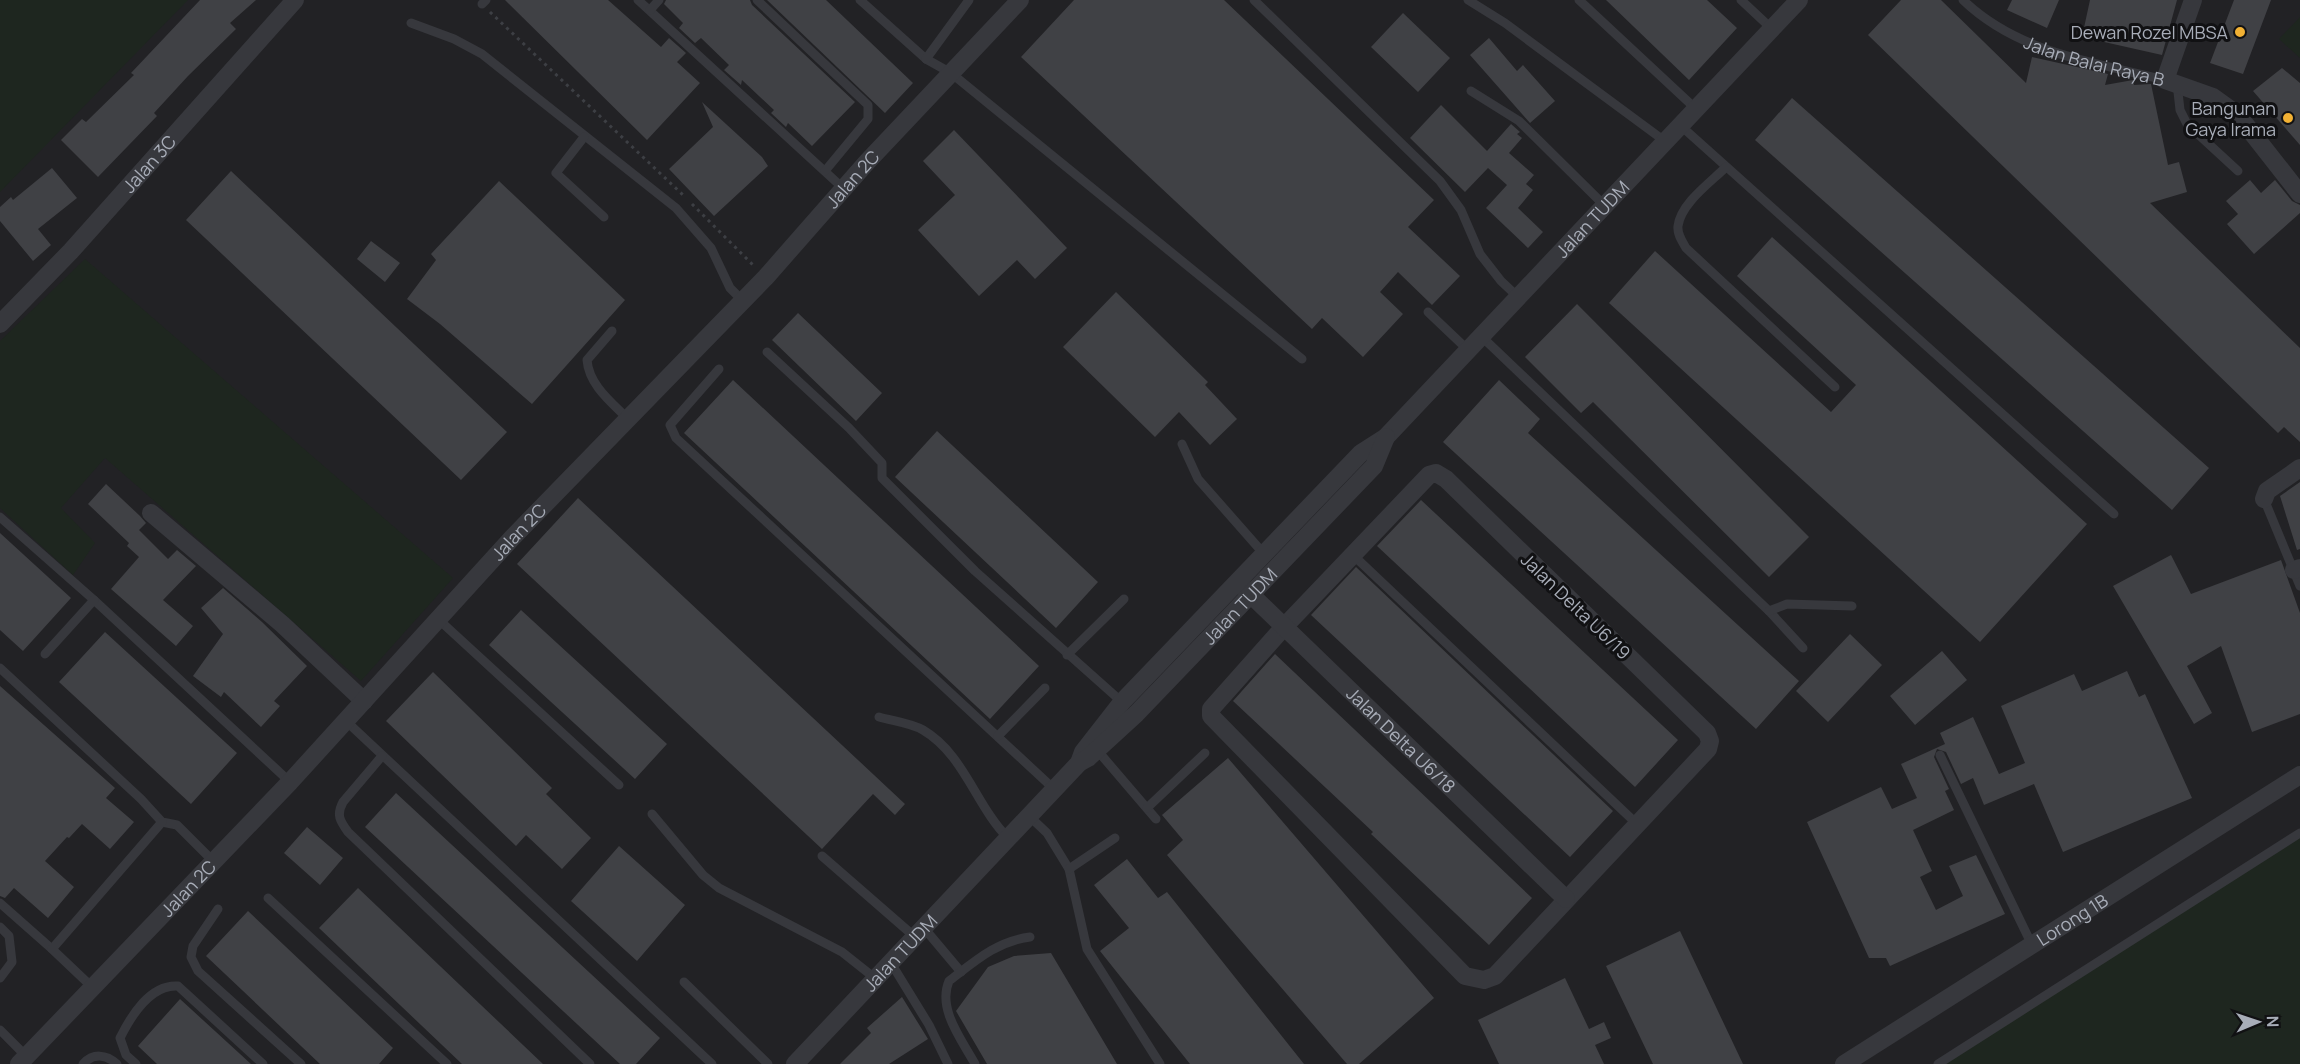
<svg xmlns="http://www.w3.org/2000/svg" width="2300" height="1064" font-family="Manrope,sans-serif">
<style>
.built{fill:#222225}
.green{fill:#1e261f}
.building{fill:#404145}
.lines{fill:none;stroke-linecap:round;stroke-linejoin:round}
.path{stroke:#3d3f44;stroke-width:3;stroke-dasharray:3 4.5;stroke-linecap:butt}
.service{stroke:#37383d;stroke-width:9}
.minor{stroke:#37383d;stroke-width:18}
.poi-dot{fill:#f2b134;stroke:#111113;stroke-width:2}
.labels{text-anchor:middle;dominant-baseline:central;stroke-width:6;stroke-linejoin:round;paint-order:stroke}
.poi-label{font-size:18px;fill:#a8adb8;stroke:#111113;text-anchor:end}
.street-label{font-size:18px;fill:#a8adb8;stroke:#111113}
</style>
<rect width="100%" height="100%" fill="#161618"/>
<path class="built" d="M0 0H2300V1064H0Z"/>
<path class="green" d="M0 0H188L0 192Z
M2300 17V58L2279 39Z
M85 259 453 578 361 681 105 458 61 508 95 543 73 575 0 508V341Z
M2300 838V1064H1941Z"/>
<path class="building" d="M200 0H256L230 23 236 29 188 76 154 113 157 116 98 177 61 140 82 119 86 122 134 75 131 73Z
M505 0H608L661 47 669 38 686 53 677 62 700 83 647 140Z
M666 0H750L752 5 855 102 812 146 788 123 786 127 771 113 774 110 742 80 741 85 724 70 729 65 701 38 695 43 679 28 683 23 664 4Z
M767 0H826L913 83 885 113Z
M1074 0H1224L1434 200 1408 227 1460 276 1432 305 1398 272 1380 292 1403 314 1363 357 1322 318 1312 329 1021 57Z
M1606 0H1707L1737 28 1689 80Z
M1901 0H1941L2026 83 2032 57 2108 74 2105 85 2133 80 2134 85 2151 84 2168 165 2179 162 2187 192 2150 203 2300 348V442L2284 427 2278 433 1868 35Z
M2012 0H2059L2047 28 2007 10Z
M2090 0H2177L2162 55 2082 37Z
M2234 0H2271L2243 74 2210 63Z
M1403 13 1450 58 1418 92 1371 47Z
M1489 38 1517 71 1523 65 1555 101 1530 123 1470 55Z
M2282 68 2300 83V145L2253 91Z
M1792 98 2209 468 2172 510 1755 140Z
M702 102 762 157 768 166 714 216 669 169 713 127Z
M1441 105 1487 151 1511 124 1520 132 1517 134 1522 138 1509 153 1534 175 1526 184 1533 190 1518 208 1543 232 1528 248 1486 208 1507 185 1488 168 1465 192 1410 138Z
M954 130 1067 248 1035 279 1017 260 979 296 918 230 955 195 923 161Z
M52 168 77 198 38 229 51 245 33 261 0 221V207L11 197 13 200Z
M231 171 507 432 461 480 186 220Z
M2250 180 2261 193 2275 180 2292 201 2300 205V213L2254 254 2227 224 2238 214 2226 201Z
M499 181 625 300 532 404 440 324 407 299 436 260 431 254Z
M1772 237 2087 524 1980 642 1609 303 1655 251 1831 412 1856 385 1737 276Z
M371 241 400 263 385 282 357 259Z
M1116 292 1208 382 1205 385 1237 419 1210 445 1179 412 1155 437 1063 347Z
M1577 304 1809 537 1769 577 1593 402 1581 413 1525 357Z
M798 313 882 393 856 421 772 340Z
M733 380 1039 666 990 719 684 433Z
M1499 380 1540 419 1528 433 1799 681 1756 729 1443 442Z
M937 431 1098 582 1056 628 895 477Z
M2300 482V549L2297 550 2280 496Z
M106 484 140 516 146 523 139 530 168 559 177 550 196 566 163 600 193 626 176 646 111 589 139 557 127 546 129 543 88 504Z
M578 498 905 804 895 815 873 794 822 849 517 564Z
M1421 500 1678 740 1635 787 1377 546Z
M0 533 71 598 23 651 0 630Z
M2171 555 2191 594 2281 560 2300 613V714L2252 732 2221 646 2187 666 2212 713 2194 724 2113 586Z
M1356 567 1613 811 1570 857 1311 615Z
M223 588 262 622 307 666 274 701 280 706 261 727 224 692 221 697 193 676 223 634 201 608Z
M521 610 667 744 635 779 489 645Z
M105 632 237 753 191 804 59 682Z
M1850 634 1882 665 1828 722 1796 691Z
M1942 651 1967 680 1915 725 1890 696Z
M1275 654 1532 898 1489 945 1371 834 1373 832 1233 701Z
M2127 671 2139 697 2145 694 2192 798 2063 852 2034 784 1984 805 1973 778 1961 784 1946 752 1937 749 1934 757 1949 789 1945 791 1954 810 1913 830 1932 871 1920 877 1936 910 1963 896 1949 866 1976 855 2005 914 1890 966 1886 958H1869L1807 822 1881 787 1892 809 1917 798 1901 764 1945 744 1940 733 1973 717 1999 774 2025 763 2001 706 2074 674 2082 691Z
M433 672 552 788 546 794 591 838 562 869 526 835 516 846 386 721Z
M0 686 115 788 106 798 134 822 110 849 82 824 69 838 67 837 45 861 74 887 48 918 14 888 5 898 0 896Z
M1228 758 1434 998 1359 1064H1347L1167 855 1183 840 1162 815Z
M396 793 660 1038 636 1064H620L365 827Z
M307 827 343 858 320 885 284 853Z
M619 846 685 905 637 961 571 901Z
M1127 859 1158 898 1167 892 1304 1064H1190L1100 951 1129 928 1094 885Z
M358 888 543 1064H462L319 928Z
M248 911 393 1048 379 1064H320L206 956Z
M1680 931 1743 1064H1653L1606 966Z
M1051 953 1117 1064H987L956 1011 988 967 1014 956Z
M1565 978 1589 1029 1604 1022 1611 1038 1595 1045 1604 1064H1499L1478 1020Z
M902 997 928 1039 889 1064H840L871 1033 867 1028Z
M180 999 251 1064H157L138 1046Z"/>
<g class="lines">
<path class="path" d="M490 12 683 195
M692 204 753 265"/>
<g class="service">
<path d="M638 0 844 189"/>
<path d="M757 0 868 105V119L825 171"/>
<path d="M860 0 926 59 951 73 1302 359"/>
<path d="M1254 0 1440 181 1461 210 1480 254 1501 281 1518 297"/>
<path d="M1468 0 1505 23 1666 142"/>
<path d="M1579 0 1696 109"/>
<path d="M1741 0 1772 29"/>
<path id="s1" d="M1963 0C2018 53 2093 62 2165 80"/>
<path d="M482 4 486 0"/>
<path d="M650 10 659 0"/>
<path d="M411 23 454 39 482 54 676 208 711 248 730 288 743 301"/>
<path d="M926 59 969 0"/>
<path d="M2177 83 2180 110 2187 124 2238 171"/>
<path d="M1471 91 1519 121 1605 206"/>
<path d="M1681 126 2114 514"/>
<path d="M584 137 556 173 604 217"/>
<path d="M1726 167C1711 182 1681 203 1678 226 1677 234 1682 241 1686 248L1835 387"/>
<path d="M1428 312 1468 350"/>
<path d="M612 331 587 360C589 385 611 402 628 419"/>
<path d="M1481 336 1769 611 1803 648"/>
<path d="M767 352 849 428 882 463V478L975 571 1122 702"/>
<path d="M719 369 670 425 676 438 1054 789"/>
<path d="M1182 444 1198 479 1264 554"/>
<path d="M2264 499 2300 586"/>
<path d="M0 517 94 600 290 782"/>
<path d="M1353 555 1637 824"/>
<path d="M1769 611 1787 604 1852 606"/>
<path d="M438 619 619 785"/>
<path d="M45 654 94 600"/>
<path d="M1067 655 1124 599"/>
<path d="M0 668 141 799 162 822 177 825 213 861"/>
<path d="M879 717C893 721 911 723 923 730 964 754 976 806 1008 838"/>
<path d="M346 721 712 1064"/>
<path d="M998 736 1045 688"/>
<path d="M1097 750 1156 819"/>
<path d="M1940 755 2032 945"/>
<path d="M382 756 343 802C336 815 340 821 348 832L590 1064"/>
<path d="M1147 808 1205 753"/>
<path d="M652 814 703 875 719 888 842 952 876 979"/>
<path d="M1029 816 1047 833 1069 869 1087 949 1160 1064"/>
<path d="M822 856 915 937"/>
<path d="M1069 869 1115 838"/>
<path d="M268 898 447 1064"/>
<path d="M0 903 52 949"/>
<path d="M218 909 193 946 191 957 198 971 301 1064"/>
<path d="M0 927 9 936 12 962 0 978"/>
<path d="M924 928 961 972"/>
<path d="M891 963 929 1025 948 1064"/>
<path d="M684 982 768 1064"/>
<path d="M91 986 52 949 162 822"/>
<path d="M0 1030 26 1056"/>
<path d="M83 1064C93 1053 106 1054 117 1064"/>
<path d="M136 1064 126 1055 120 1038C131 1016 150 984 178 986L263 1064"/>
<path d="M975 1064C962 1040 937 1009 949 981 975 961 997 941 1030 937"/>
<path d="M1938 1064 2300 833"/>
</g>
<g class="minor">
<path d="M2193 0 2165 80 2213 97 2238 115 2300 194"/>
<path id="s2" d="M0 324 71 251 295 0"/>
<path d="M1436 473 1446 479 1707 733 1710 741 1708 749 1495 976 1484 980 1465 976 1211 716V709L1283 628 1429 475Z"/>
<path d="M2264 499 2267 491 2300 468"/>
<path d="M151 513 282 624 364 701"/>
<path d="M2294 570 2300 568"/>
<path id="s3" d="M1243 587 1566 899"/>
<path id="s4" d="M1079 763 1083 752 1122 702 1361 453 1386 437 1799 0"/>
<path id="s5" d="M19 1064 290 782 512 538 766 277 867 162 1020 0"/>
<path id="s6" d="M795 1064 1079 763 1088 758 1136 714 1374 466 1386 437"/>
<path id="s7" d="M1844 1064 2300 775"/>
</g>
</g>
<g class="poi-dot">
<circle cx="2240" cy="32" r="6"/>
<circle cx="2288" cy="118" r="6"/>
</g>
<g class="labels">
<g class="poi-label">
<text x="2228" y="32">Dewan Rozel MBSA</text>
<text x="2276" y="108">Bangunan<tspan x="2276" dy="21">Gaya Irama</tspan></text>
</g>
<g class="street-label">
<text stroke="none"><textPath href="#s1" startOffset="147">Jalan Balai Raya B</textPath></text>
<text stroke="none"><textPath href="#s2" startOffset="219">Jalan 3C</textPath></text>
<text stroke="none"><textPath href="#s5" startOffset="1216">Jalan 2C</textPath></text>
<text stroke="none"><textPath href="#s4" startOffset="750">Jalan TUDM</textPath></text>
<text stroke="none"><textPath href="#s5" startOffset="730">Jalan 2C</textPath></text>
<text stroke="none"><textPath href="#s6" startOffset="639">Jalan TUDM</textPath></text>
<text transform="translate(1576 606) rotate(44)">Jalan Delta U6/19</text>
<text stroke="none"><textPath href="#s3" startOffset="220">Jalan Delta U6/18</textPath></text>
<text stroke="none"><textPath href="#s5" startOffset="244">Jalan 2C</textPath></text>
<text stroke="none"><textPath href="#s7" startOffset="270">Lorong 1B</textPath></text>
<text stroke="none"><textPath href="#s6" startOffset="153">Jalan TUDM</textPath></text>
</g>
</g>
<g transform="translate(2258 1022) rotate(88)" stroke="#111113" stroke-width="4.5" paint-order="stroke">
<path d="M0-4.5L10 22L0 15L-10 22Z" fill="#a8adb8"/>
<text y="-9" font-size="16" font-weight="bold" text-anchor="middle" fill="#a8adb8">N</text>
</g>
</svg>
